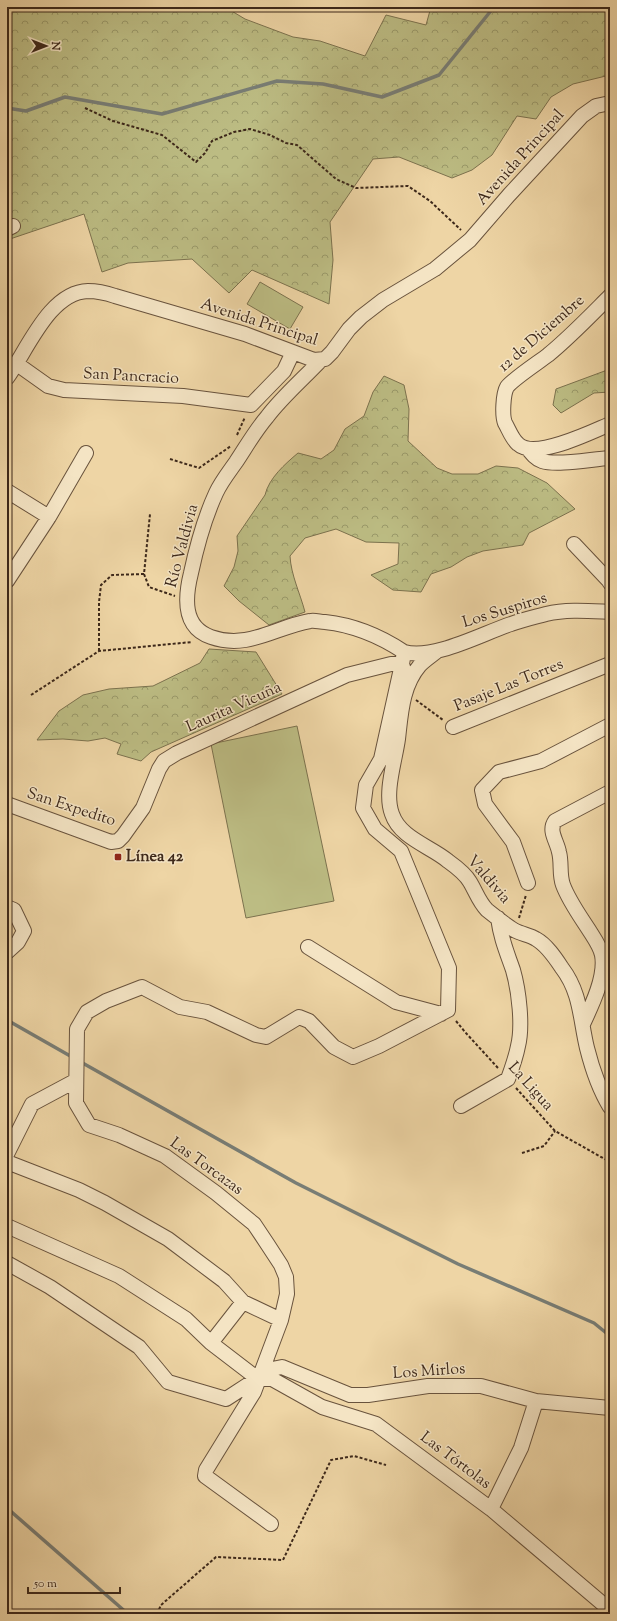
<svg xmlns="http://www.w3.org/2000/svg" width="617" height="1621" font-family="'Sorts Mill Goudy',serif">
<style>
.forest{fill:url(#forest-crowns);stroke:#7c724e}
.pitch{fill:#bcbc83;stroke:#7c724e}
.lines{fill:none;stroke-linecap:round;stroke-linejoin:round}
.stream{stroke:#787d75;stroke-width:3.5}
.minor-casing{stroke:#69533d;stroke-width:16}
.path{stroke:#3d281a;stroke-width:2;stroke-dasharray:3 2;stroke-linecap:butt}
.minor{stroke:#f4e4c4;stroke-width:14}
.poi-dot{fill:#8f2418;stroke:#f4e4c4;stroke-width:1.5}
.labels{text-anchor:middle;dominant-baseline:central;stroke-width:3;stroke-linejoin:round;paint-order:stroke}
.street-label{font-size:16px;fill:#3d281a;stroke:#f4e4c4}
.poi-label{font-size:16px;font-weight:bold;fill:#3d281a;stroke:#f4e4c4;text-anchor:start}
</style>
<defs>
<pattern id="forest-crowns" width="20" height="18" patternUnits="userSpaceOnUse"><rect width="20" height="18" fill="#bcbc83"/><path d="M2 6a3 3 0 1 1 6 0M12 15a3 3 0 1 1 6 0" fill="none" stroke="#9a996a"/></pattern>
</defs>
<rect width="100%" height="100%" fill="#eed5a5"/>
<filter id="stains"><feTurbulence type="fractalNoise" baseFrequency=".005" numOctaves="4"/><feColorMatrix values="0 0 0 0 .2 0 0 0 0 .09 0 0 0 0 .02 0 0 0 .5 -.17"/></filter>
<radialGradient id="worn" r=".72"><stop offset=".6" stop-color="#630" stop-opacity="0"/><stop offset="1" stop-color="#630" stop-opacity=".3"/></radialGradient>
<path class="forest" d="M7 7H225L245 19 293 37 320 41 365 56 386 15 426 25 431 7H610V75L573 84 551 97 536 119 517 116 492 155 472 170 452 178 399 157 373 159 330 222 333 260 329 304 252 270 229 293 192 259 128 263 102 272 84 214 7 240Z
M610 369V392L594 393 561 413 553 405 556 389Z
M384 376 404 385 409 409 408 441 437 468 452 474H478L496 466 518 468 547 483 575 509 529 533 523 545 483 551 467 557 451 567 431 574 421 592 393 590 371 575 398 564 399 543 366 542 336 529 305 538 290 556C291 575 300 593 305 612L269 625 239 601 224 586 234 567 238 551 237 536 265 495C269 478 285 464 298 453L321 459 334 450 345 429 364 416 373 392Z
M209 649 256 652 282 694 151 752 141 761 117 754 121 744 105 738 88 741 63 739 37 740 59 711 83 695 109 689 153 686 200 663Z"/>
<path class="pitch" d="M260 282 303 307 290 329 247 304Z
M297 726 334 901 246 918 211 744Z"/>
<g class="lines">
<path class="stream" d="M7 108 26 111 65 97 162 114 277 81 323 84 382 97 439 75 494 7
M7 1020 72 1057
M79 1061 296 1183 458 1264 594 1323 610 1336
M7 1508 128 1614"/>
<g class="minor-casing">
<path id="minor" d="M7 229 13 226
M610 296C590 316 570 337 548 355 539 362 513 379 507 387 503 394 502 416 505 423 509 430 512 439 518 444 535 460 591 432 610 424
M321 360C303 379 282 397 267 417 255 431 246 447 236 462 229 472 221 482 216 493 204 519 197 545 191 573 185 597 182 627 211 637 248 650 275 627 310 621 315 620 320 622 325 622 353 625 380 636 404 652L402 664 408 683
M17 364 48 386 64 390 183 396 251 405 284 371 293 352
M7 378C27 351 49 292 88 291 97 291 106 293 115 296L245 334 314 360 325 359 332 352 349 329 361 317 383 300 435 269 470 240 509 195 582 116 596 106 610 103
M528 449C532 454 536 459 542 461 557 466 592 459 610 458
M7 491 49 517
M574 544 609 581 610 583
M7 581 49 517 86 453
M404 652C434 660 481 634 511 624 522 620 535 617 546 614 567 609 589 611 610 612
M436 652C431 656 425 660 420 665 402 686 401 713 398 739 395 761 384 793 392 814 400 838 430 846 448 861 455 866 466 875 470 882 476 892 479 902 487 910 492 914 509 927 514 930 521 934 530 935 536 939 547 945 556 959 562 968 581 993 580 1019 587 1048 592 1068 599 1089 610 1107
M453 727 610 664
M7 804 111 842 118 841 123 836 143 808 159 769 164 761 177 753 347 675 391 664H402L381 759 366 785 363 808 375 829 401 851 449 968 448 1010 379 1046 353 1057 334 1047 309 1021 299 1017 266 1037 256 1035 207 1012 180 1007 142 987 106 1001 87 1012 77 1029 76 1103 89 1125 119 1135 165 1156 216 1193 254 1224 268 1245 281 1265 286 1277 287 1294 281 1320 254 1392 206 1470 205 1476 271 1524
M528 883 513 842 485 804 482 790 499 772 541 761 610 725
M7 907 14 910 24 931 18 942 7 952
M308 947 396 1002 441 1014
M583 1024C592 1005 606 976 602 955 600 946 594 938 589 930 580 916 569 901 563 885 559 874 562 863 559 852 557 841 548 831 555 821L610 792
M461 1106 508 1079C512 1068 516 1057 518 1046 523 1026 519 991 513 970 506 950 501 939 498 918
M7 1154 32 1104 75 1081
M7 1162 79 1190 105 1203 168 1239 224 1281 243 1302 211 1343
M7 1226 119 1276 186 1319 211 1343 258 1379
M7 1263 50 1287 139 1347 168 1382 226 1399 272 1369 282 1367 350 1395H368L428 1386H481L536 1401 610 1408
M243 1302 281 1320
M258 1379H272L322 1407 376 1424 491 1509 610 1610
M491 1509 521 1448 536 1401"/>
</g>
<path class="path" d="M85 108 113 121 162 135 196 162 205 153 212 141 234 132 250 129 270 135 286 143 297 145 336 179 356 188 408 186 430 201 461 230
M237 435 245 417
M170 459 199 468 231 446
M144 574 149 587 175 596
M99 651V602L101 585 112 575 144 574 150 514
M31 695 99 651 192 642
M416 700 443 720
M519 918 526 895
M456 1021 465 1032 498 1068
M516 1088 555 1131 610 1162
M522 1153 544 1146 555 1131
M157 1614 161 1605 216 1557 283 1560 331 1460 354 1456 386 1465"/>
<use href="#minor" class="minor"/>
</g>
<rect class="poi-dot" x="114" y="853" width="8" height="8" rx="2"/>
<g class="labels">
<g class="street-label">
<text transform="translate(521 158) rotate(-48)">Avenida Principal</text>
<text transform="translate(259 323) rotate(18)">Avenida Principal</text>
<text transform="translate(542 334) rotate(-41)">12 de Diciembre</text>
<text transform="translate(131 377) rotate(3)">San Pancracio</text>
<text transform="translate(183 546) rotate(-75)">Río Valdivia</text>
<text transform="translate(505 611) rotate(-17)">Los Suspiros</text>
<text transform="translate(509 686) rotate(-22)">Pasaje Las Torres</text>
<text transform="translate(234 708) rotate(-24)">Laurita Vicuña</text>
<text transform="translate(71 808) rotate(18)">San Expedito</text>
<text transform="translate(488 880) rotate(49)">Valdivia</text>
<text transform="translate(530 1087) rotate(48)">La Ligua</text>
<text transform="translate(206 1167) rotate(36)">Las Torcazas</text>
<text transform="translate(429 1372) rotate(-4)">Los Mirlos</text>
<text transform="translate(455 1461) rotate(37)">Las Tórtolas</text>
</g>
<g class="poi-label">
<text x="126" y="857">Línea 42</text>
</g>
</g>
<rect width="617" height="1621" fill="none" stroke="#eed5a5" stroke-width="24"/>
<rect x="8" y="8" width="601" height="1605" fill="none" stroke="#3d281a" stroke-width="2"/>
<rect x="12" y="12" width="593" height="1597" fill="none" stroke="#3d281a"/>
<g transform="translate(46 46) rotate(90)" stroke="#f4e4c4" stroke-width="3" paint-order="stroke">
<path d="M0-3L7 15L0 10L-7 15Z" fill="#3d281a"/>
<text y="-6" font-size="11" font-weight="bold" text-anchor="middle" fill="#3d281a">N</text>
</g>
<path d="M28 1587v6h92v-6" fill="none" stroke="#3d281a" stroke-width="2"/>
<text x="34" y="1587" font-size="12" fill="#3d281a" stroke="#f4e4c4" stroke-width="3" paint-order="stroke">50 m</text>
<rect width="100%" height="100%" filter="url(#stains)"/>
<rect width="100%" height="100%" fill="url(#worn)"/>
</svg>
